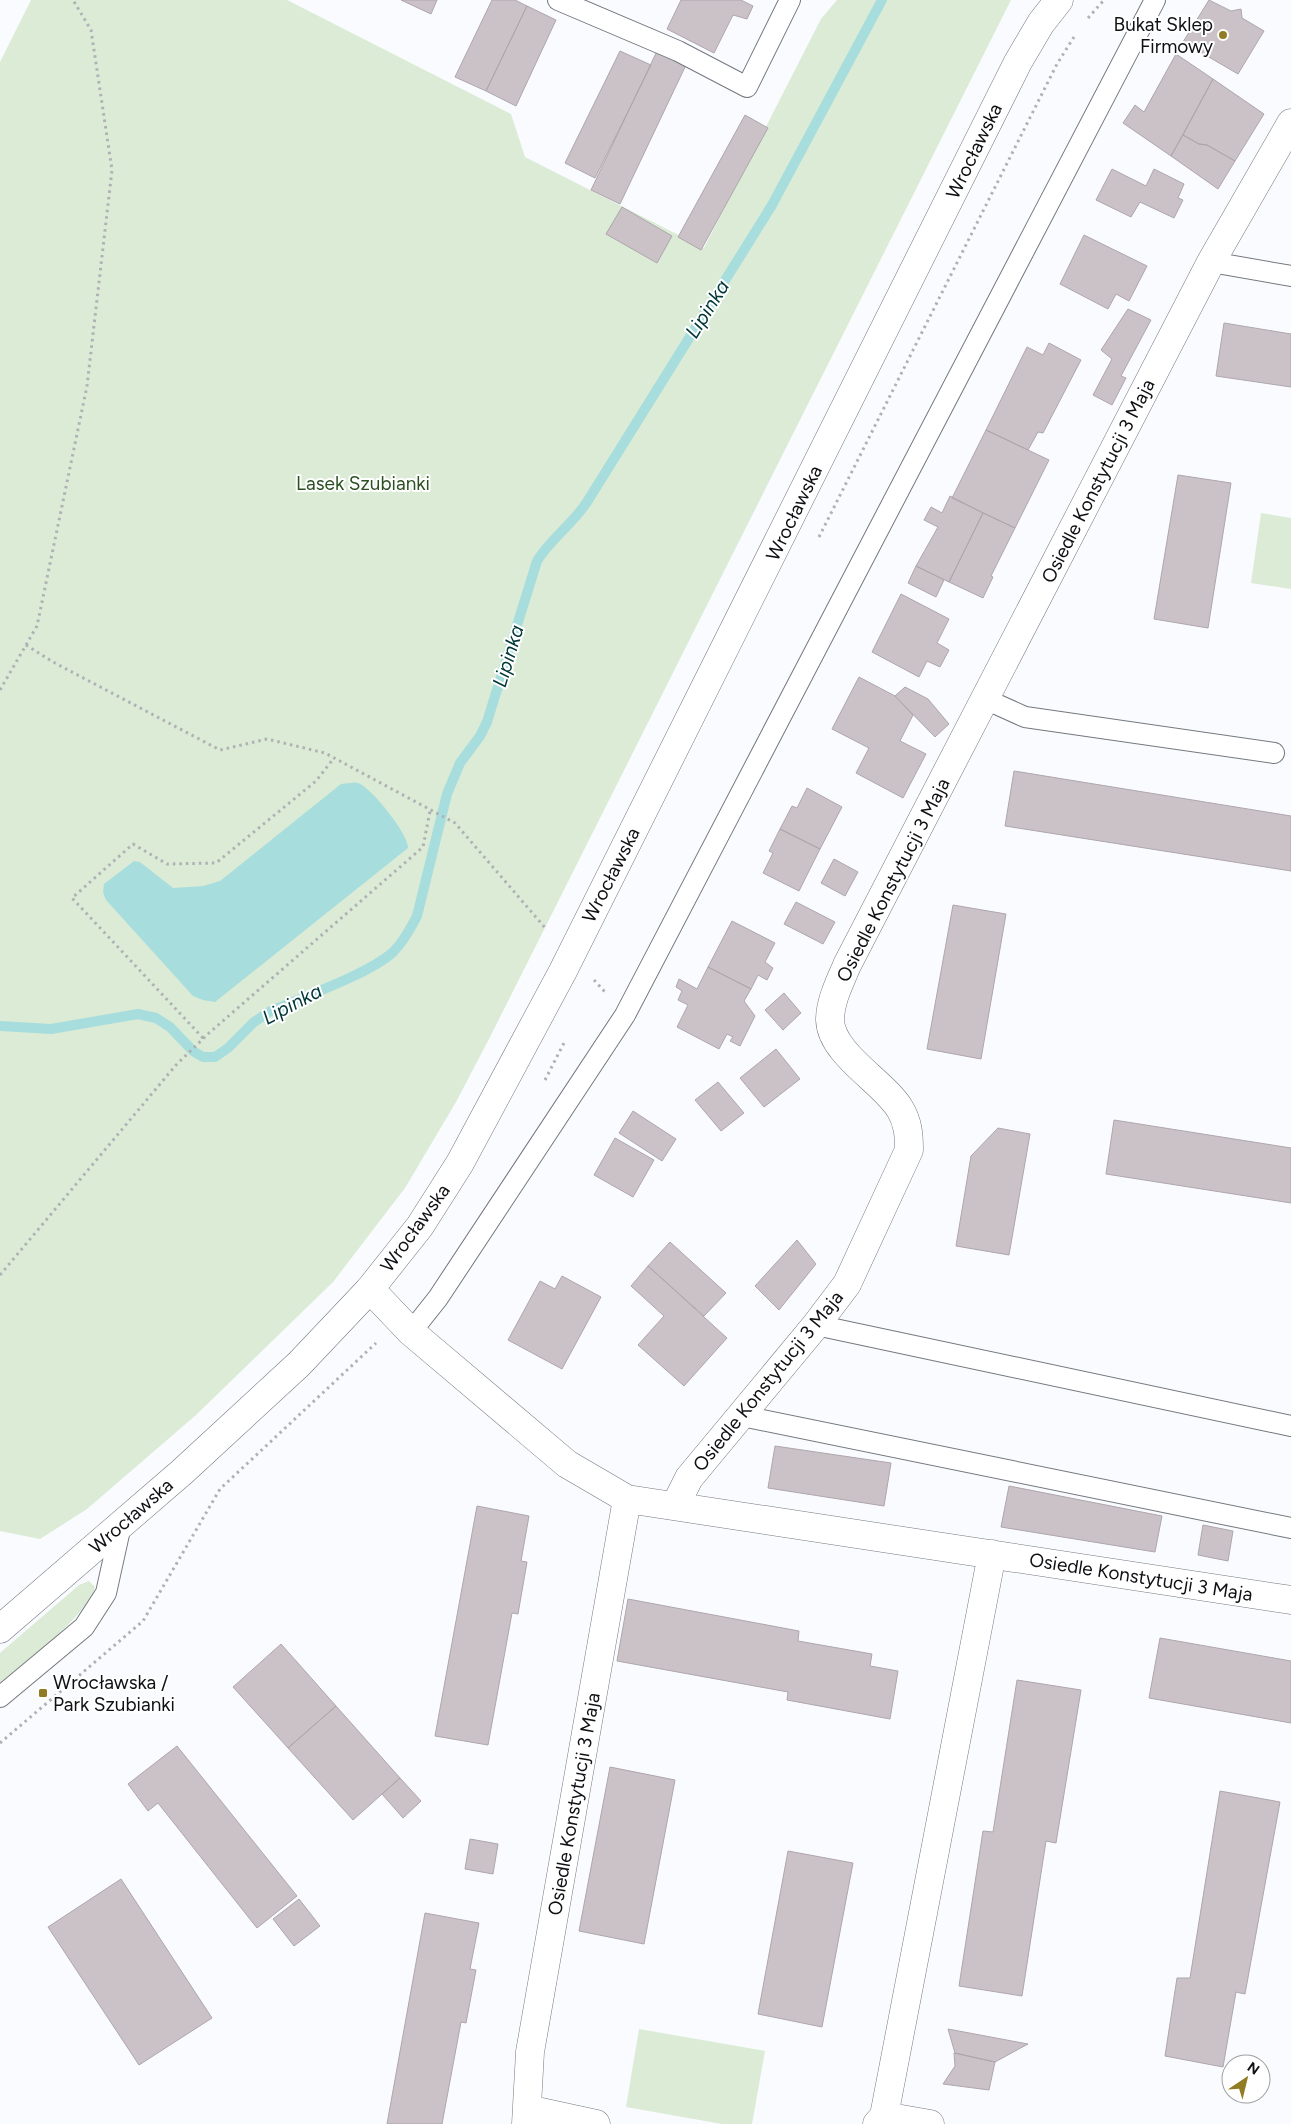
<svg xmlns="http://www.w3.org/2000/svg" width="1291" height="2124" font-family="Figtree,sans-serif">
<style>
.green{fill:#dbebd6}
.water{fill:#a8dddd}
.lines{fill:none;stroke-linecap:round;stroke-linejoin:round}
.stream{stroke:#a8dddd;stroke-width:10}
.building{fill:#cbc2c8;stroke:#aea6ab}
.lane-casing{stroke:#74787f;stroke-width:22}
.street-casing{stroke:#74787f;stroke-width:29}
.secondary-casing{stroke:#74787f;stroke-width:29}
.path{stroke:#b0b1b4;stroke-width:3;stroke-dasharray:2.5 4;stroke-linecap:butt}
.lane{stroke:#fff;stroke-width:20}
.street{stroke:#fff;stroke-width:28}
.secondary{stroke:#fff;stroke-width:28}
.poi-dot{fill:#927c23;stroke:#fff;stroke-width:2}
.labels{text-anchor:middle;dominant-baseline:central;stroke-width:4;stroke-linejoin:round;paint-order:stroke}
.poi-label{font-size:19px;fill:#0f1013;stroke:#fff;text-anchor:end}
.street-label{font-size:19px;fill:#0f1013;stroke:#fff}
.park-label{font-size:19px;fill:#2c5022;stroke:#fff}
.water-label{font-size:20px;font-style:italic;fill:#013637;stroke:#fff}
</style>
<rect width="100%" height="100%" fill="#f9fbfe"/>
<path class="green" d="M31 0H287L511 114 525 157 704 248 821 19 837 0H1011L490 1037 456 1102 405 1188 333 1282 196 1415 87 1509 40 1539 0 1531V62Z
M1261 513 1291 518V589L1251 583Z
M89 1581 95 1587C88 1616 24 1662 0 1683V1653L79 1585Z
M639 2029 765 2051 752 2124H722L626 2107Z"/>
<path class="water" d="M350 783C352 783 355 782 358 783 371 787 410 836 408 848L215 1002 203 1000 193 996 106 900 103 892 104 884 134 861 140 862 173 888 203 886 220 881 341 784Z"/>
<g class="lines">
<path class="stream" d="M0 1026 51 1029 138 1014 156 1018 170 1027 193 1051 203 1057H215L228 1048 254 1022 269 1012C302 997 364 976 391 954 402 944 410 929 417 916L447 794 460 763 480 736 487 722 537 561C551 538 572 525 587 502L772 205 882 0"/>
</g>
<path class="building" d="M401 0H437L431 14Z
M492 0H515L527 6 486 91 455 77Z
M681 0H741L753 6 747 19 733 15 714 53 667 29Z
M1209 0 1231 11 1241 9 1242 18 1264 31 1238 74 1183 42Z
M527 6 556 20 516 106 486 91Z
M620 51 651 65 595 178 565 163Z
M657 51 686 65 620 204 591 190Z
M1176 54 1213 79 1171 156 1123 123 1135 105 1144 112Z
M1213 79 1264 114 1235 161 1207 145 1199 144 1183 135Z
M745 115 768 128 701 250 678 237Z
M1183 135 1199 144 1207 145 1235 161 1218 189 1171 156Z
M1112 169 1146 186 1154 169 1184 184 1178 198 1183 200 1174 218 1140 202 1131 217 1096 200Z
M622 207 672 236 657 263 606 234Z
M1084 235 1147 266 1129 301 1116 294 1108 309 1060 284Z
M1128 309 1151 320 1121 376 1126 378 1112 405 1093 395 1112 359 1101 350Z
M1224 323 1291 334V387L1216 376Z
M1049 343 1081 360 1043 433 1038 432 1028 450 986 430 1027 347 1043 355Z
M986 430 1049 460 1015 528 952 498Z
M1178 475 1231 483 1208 628 1154 619Z
M950 496 983 513 949 582 916 566 938 527 924 520 931 507 942 513Z
M983 513 1015 528 991 576 993 577 983 598 949 582Z
M916 566 944 580 936 597 908 583Z
M901 594 949 619 937 643 949 650 940 667 927 661 919 677 872 652Z
M859 677 895 696 913 715 900 741 926 754 903 798 856 773 869 748 832 729Z
M905 687 928 699 949 724 935 737 895 696Z
M1014 771 1291 816V871L1005 826Z
M807 788 842 807 820 849 780 829 792 806 797 808Z
M780 829 820 849 799 891 763 873 773 853 769 851Z
M834 859 858 872 845 896 821 883Z
M796 902 835 922 823 944 784 924Z
M953 905 1006 914 981 1059 927 1049Z
M732 921 775 943 765 962 773 968 767 980 758 975 751 989 708 967Z
M708 967 751 989 744 1001 755 1016 740 1046 730 1041 733 1037 727 1034 719 1049 677 1027 688 1005 678 1000 682 991 676 987 679 979 697 989Z
M784 993 801 1013 783 1030 765 1010Z
M776 1049 800 1079 764 1107 740 1078Z
M718 1082 744 1113 721 1131 695 1100Z
M633 1111 676 1139 662 1161 619 1133Z
M1114 1120 1291 1148V1203L1106 1174Z
M998 1128 1030 1134 1009 1255 956 1246 971 1156Z
M615 1138 654 1160 633 1197 594 1175Z
M797 1240 816 1264 779 1310 755 1286Z
M670 1242 726 1293 704 1316 648 1266Z
M648 1266 727 1338 684 1386 638 1345 664 1316 631 1286Z
M562 1276 601 1297 562 1369 508 1340 540 1281 555 1289Z
M775 1446 891 1463 884 1506 768 1488Z
M1009 1486 1162 1516 1155 1552 1001 1527Z
M477 1506 529 1516 521 1561 527 1562 518 1614 512 1613 488 1745 435 1736Z
M1203 1525 1233 1531 1228 1561 1198 1555Z
M628 1599 799 1631 798 1641 872 1654 870 1666 898 1671 890 1719 787 1700 788 1692 617 1661Z
M1160 1638 1291 1661V1723L1149 1698Z
M281 1644 336 1706 288 1748 233 1687Z
M1017 1680 1081 1690 1056 1843 1046 1841 1022 1996 959 1986 983 1831 993 1832Z
M336 1706 400 1778 353 1820 288 1748Z
M177 1746 297 1896 257 1928 158 1803 148 1811 128 1784Z
M610 1767 675 1780 644 1944 579 1931Z
M400 1778 421 1801 403 1818 382 1794Z
M1220 1791 1280 1802 1245 1994 1236 1992 1223 2067 1165 2056 1177 1978H1190Z
M470 1839 498 1844 493 1874 465 1869Z
M788 1851 853 1863 822 2027 758 2014Z
M121 1879 212 2018 139 2065 48 1927Z
M299 1899 320 1926 294 1946 273 1919Z
M425 1913 479 1923 470 1969 476 1970 466 2023 461 2022 442 2124H387Z
M948 2029 1028 2044 995 2062 955 2053Z
M954 2053 995 2062 989 2090 943 2084 955 2066Z"/>
<g class="lines">
<g class="lane-casing">
<path id="lane" d="M558 0 678 51 747 87 790 0
M1211 262 1291 276
M985 699 1025 717 1274 753
M816 1325 1291 1426
M411 1332 438 1298 625 1015 1155 0
M742 1416 1291 1528
M0 1697 84 1627 106 1593 121 1525"/>
</g>
<g class="street-casing">
<path id="street" d="M370 1289 411 1332 567 1464 627 1499 1291 1600
M675 1506 689 1478 816 1325 847 1284 909 1150C909 1135 908 1122 900 1109 884 1082 831 1054 830 1020 830 1001 840 982 847 965L1211 262 1291 123
M527 2109 596 2124
M884 2116 930 2124
M526 2124 530 2052 627 1499
M877 2124 884 2116 992 1554"/>
</g>
<g class="secondary-casing">
<path id="secondary" d="M0 1629 182 1472 299 1364 370 1289 420 1226 460 1163 563 971 1018 62 1041 23 1059 0"/>
</g>
<path class="path" d="M1088 18 1104 0
M819 537 1057 64 1074 37
M26 645 53 662 220 750 267 739 325 753 455 823 547 930
M0 690 37 626 87 386 112 170 91 30 73 0
M594 980 605 992
M203 1038 72 898 133 844 167 864 216 863 316 781 334 758
M545 1080 565 1041
M0 1275 176 1065 209 1033 423 847 430 811
M0 1743 143 1621 220 1489 376 1343"/>
<use href="#lane" class="lane"/>
<use href="#street" class="street"/>
<use href="#secondary" class="secondary"/>
</g>
<g class="poi-dot">
<circle cx="1223" cy="35" r="5"/>
<rect x="38" y="1688" width="10" height="10" rx="2.5"/>
</g>
<g class="labels">
<g class="poi-label">
<text x="1213" y="24">Bukat Sklep<tspan x="1213" dy="22">Firmowy</tspan></text>
<text x="53" y="1682" text-anchor="start">Wrocławska /<tspan x="53" dy="22">Park Szubianki</tspan></text>
</g>
<g class="street-label">
<text transform="translate(974 151) rotate(-64)">Wrocławska</text>
<text transform="translate(1098 481) rotate(-63)">Osiedle Konstytucji 3 Maja</text>
<text transform="translate(794 513) rotate(-64)">Wrocławska</text>
<text transform="translate(611 875) rotate(-63)">Wrocławska</text>
<text transform="translate(893 880) rotate(-63)">Osiedle Konstytucji 3 Maja</text>
<text transform="translate(415 1228) rotate(-54)">Wrocławska</text>
<text transform="translate(768 1381) rotate(-51)">Osiedle Konstytucji 3 Maja</text>
<text transform="translate(131 1516) rotate(-41)">Wrocławska</text>
<text transform="translate(1141 1577) rotate(9)">Osiedle Konstytucji 3 Maja</text>
<text transform="translate(574 1804) rotate(-80)">Osiedle Konstytucji 3 Maja</text>
</g>
<g class="park-label">
<text x="363" y="483">Lasek Szubianki</text>
</g>
<g class="water-label">
<text transform="translate(707 309) rotate(-58)">Lipinka</text>
<text transform="translate(508 656) rotate(-73)">Lipinka</text>
<text transform="translate(292 1004) rotate(-28)">Lipinka</text>
</g>
</g>
<g transform="translate(1246 2079) rotate(35)"><circle r="24" fill="#ffffff" stroke="#9f9fa1"/>
<path d="M0-4L9 19L0 12L-9 19Z" fill="#927c23"/>
<text y="-8" font-size="14" font-weight="bold" text-anchor="middle" fill="#0f1013">N</text>
</g>
</svg>
